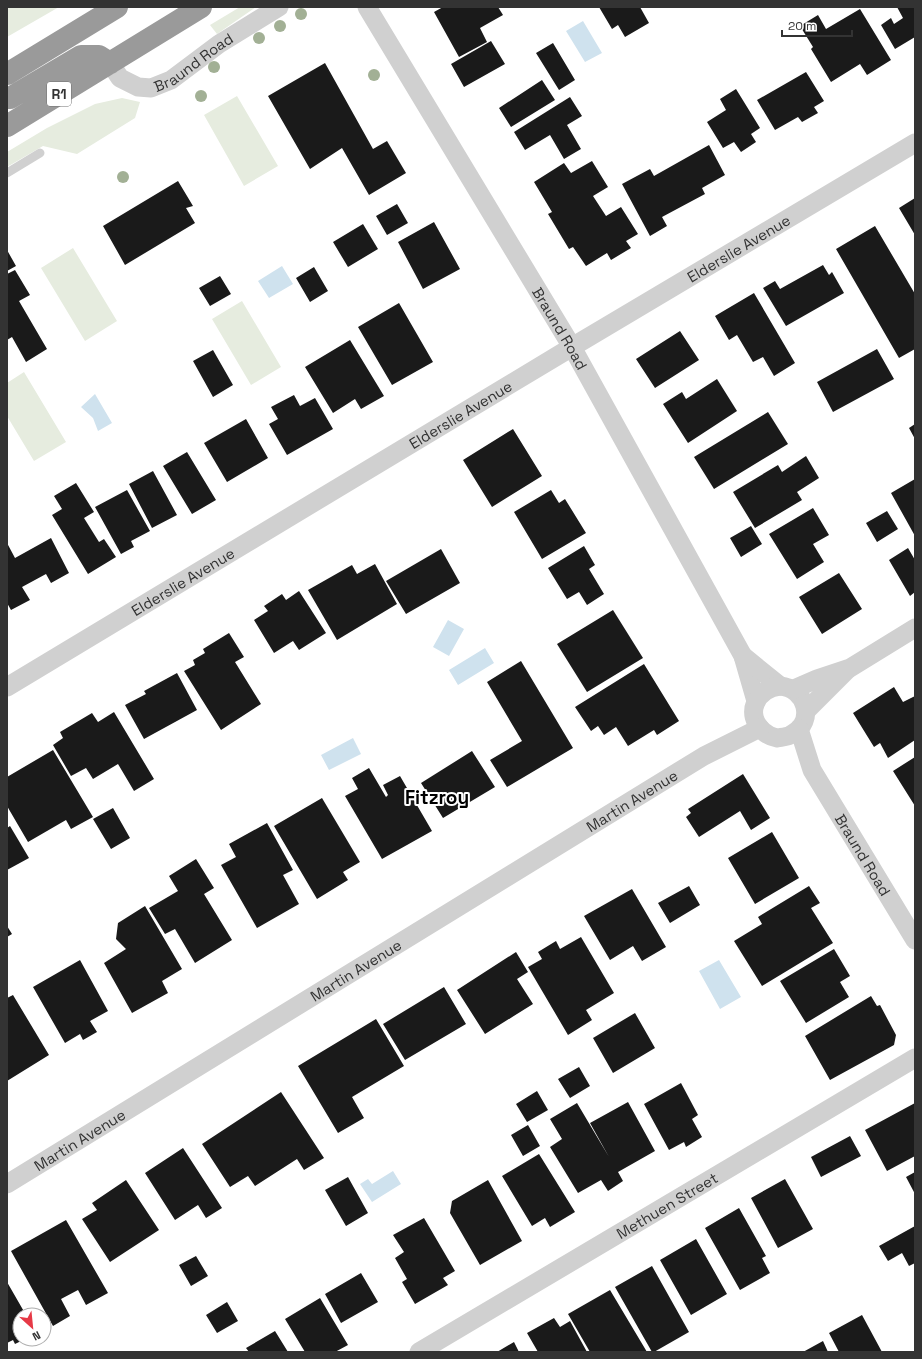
<svg xmlns="http://www.w3.org/2000/svg" width="922" height="1359" font-family="'Space Grotesk',sans-serif">
<style>
.green{fill:#e6ecdf}
.water{fill:#cfe2ee}
.building{fill:#1a1a1a}
.lines{fill:none;stroke-linecap:round;stroke-linejoin:round}
.lane{stroke:#d0d0d0;stroke-width:9}
.street{stroke:#d0d0d0;stroke-width:19}
.highway{stroke:#9a9a9a;stroke-width:22}
.tree{fill:#a2b095}
.labels{text-anchor:middle;dominant-baseline:central;stroke-width:4;stroke-linejoin:round;paint-order:stroke}
.shield{fill:#fff;stroke:#707070;stroke-width:1}
.shield-label{font-size:14px;font-weight:bold;fill:#333}
.street-label{font-size:15px;fill:#333;stroke:#fff}
.district-label{font-size:19px;font-weight:bold;fill:#000;stroke:#fff}
</style>
<rect width="100%" height="100%" fill="#fff"/>
<path class="green" d="M7 7H59L7 37Z
M240 7H256L217 34 210 25Z
M237 96 278 166 244 186 204 115Z
M122 98 140 102 135 118 77 154 43 146 7 167V152L47 128 95 104Z
M73 248 117 321 85 341 41 268Z
M242 301 281 367 251 385 212 319Z
M24 372 66 442 34 461 7 416V383Z"/>
<path class="water" d="M583 21 602 53 585 62 566 31Z
M282 266 293 284 269 298 258 281Z
M95 394 112 423 98 431 93 418 81 407Z
M448 620 464 629 449 656 433 647Z
M485 648 494 663 458 685 449 670Z
M353 738 361 754 329 770 321 755Z
M719 960 741 997 720 1009 699 971Z
M393 1171 401 1184 372 1202 360 1184 368 1179 372 1184Z"/>
<path class="building" d="M443 7H498L503 15 480 28 487 42 459 57 434 12Z
M599 7H640L649 23 625 37 618 25 612 29Z
M897 7H915V37L895 49 881 25 891 18 894 24 903 18Z
M860 9 891 60 867 75 860 64 831 82 811 49 813 47 800 26 818 15 826 29Z
M491 41 505 64 464 87 451 64Z
M553 43 575 80 559 90 536 53Z
M325 63 373 149 387 141 406 173 369 195 342 148 310 169 268 96Z
M806 72 824 101 814 107 818 113 802 122 798 117 775 130 757 100Z
M542 80 555 100 511 127 499 108Z
M736 89 760 128 751 134 756 142 741 152 734 142 723 148 707 122 726 110 720 99Z
M570 97 582 116 567 125 581 149 564 159 550 135 525 150 514 132Z
M709 145 725 175 702 188 705 194 662 217 667 226 650 236 622 184 650 169 654 176Z
M592 161 608 187 593 196 606 216 621 207 638 234 626 241 631 248 611 260 607 253 586 266 573 247 569 249 548 214 552 212 534 182 564 163 571 173Z
M178 181 193 206 186 208 195 223 125 265 103 226Z
M915 198V235L899 208Z
M397 204 408 223 387 235 376 216Z
M434 222 460 269 423 289 398 242Z
M363 224 378 249 348 267 333 242Z
M875 226 915 294V349L899 358 836 249Z
M7 250 16 266 7 271Z
M823 265 829 275 832 272 844 293 786 326 763 288 775 281 780 289Z
M314 267 328 291 310 302 296 278Z
M15 270 30 295 19 301 47 349 26 362 12 337 7 340V274Z
M220 276 231 294 210 306 199 288Z
M754 293 795 363 774 376 763 357 753 362 737 335 729 340 715 316Z
M399 303 433 362 392 385 358 327Z
M680 331 699 360 655 388 636 359Z
M350 340 384 396 361 409 355 399 333 413 305 367Z
M877 349 894 379 833 412 817 382Z
M213 350 233 385 213 397 193 361Z
M717 379 737 411 688 443 663 404 682 392 686 399Z
M294 395 300 406 315 398 333 429 287 455 269 424 278 419 271 407Z
M768 412 788 444 714 489 694 457Z
M246 419 268 458 227 482 204 443Z
M915 424V439L909 428Z
M513 429 542 476 492 507 463 460Z
M187 452 216 500 192 514 163 466Z
M806 456 819 478 797 492 802 500 755 528 733 492 778 465 782 472Z
M153 471 177 515 152 528 129 484Z
M915 479V536L891 493Z
M76 483 94 512 84 518 99 542 104 539 116 557 88 574 52 515 62 509 54 496Z
M127 490 150 531 131 541 134 547 121 554 95 507Z
M551 490 559 503 565 499 586 533 542 559 514 512Z
M813 508 829 535 813 544 824 562 797 579 769 534Z
M887 511 898 529 877 542 866 523Z
M751 526 762 544 741 557 730 538Z
M51 538 69 573 51 583 46 574 22 587 30 600 11 610 7 603V543L15 558Z
M584 546 595 565 589 569 604 594 587 605 579 592 567 599 548 568Z
M908 548 915 560V592L910 596 889 560Z
M441 549 460 583 406 614 386 581Z
M375 564 397 604 337 640 308 590 352 565 357 574Z
M839 573 862 609 822 634 799 597Z
M299 591 326 633 299 650 293 641 274 653 254 620 268 611 264 606 282 594 286 600Z
M613 610 643 658 587 692 557 644Z
M229 633 244 657 235 662 261 704 221 730 184 671 195 665 193 660 205 653 203 649Z
M521 661 573 748 507 787 490 760 522 741 487 682Z
M644 664 679 721 657 735 654 730 628 746 616 727 604 735 598 726 591 731 575 707Z
M177 673 197 710 144 739 125 705 146 694 144 691Z
M894 687 903 702 915 696V740L888 758 880 743 874 747 853 713Z
M114 712 154 779 134 791 118 764 93 779 86 768 71 776 53 745 63 738 60 732 92 713 98 722Z
M53 750 93 817 71 829 66 820 28 842 7 806V777Z
M472 751 495 787 443 818 421 783Z
M915 757V806L893 771Z
M369 768 386 797 388 795 383 785 400 776 432 831 382 859 345 796 358 789 352 778Z
M743 774 770 818 751 830 740 811 699 837 686 817 691 813 688 809Z
M322 798 360 862 343 872 348 880 317 899 274 826Z
M113 808 130 838 111 849 93 819Z
M267 823 293 870 283 875 299 904 257 928 221 865 236 857 229 844Z
M10 826 29 858 7 870V828Z
M772 832 799 878 755 904 728 858Z
M196 859 214 888 204 894 232 940 195 963 175 929 165 934 149 908 178 891 169 876Z
M689 886 700 905 670 923 658 903Z
M809 886 820 903 811 908 833 943 762 986 734 941 762 924 758 917Z
M632 889 666 947 642 961 633 946 610 960 584 916Z
M145 906 182 969 162 981 168 993 132 1013 104 963 126 949 116 939 118 923Z
M7 926 12 934 7 937Z
M581 937 614 993 586 1010 592 1020 568 1035 528 967 542 959 538 952 556 941 560 949Z
M834 949 850 976 840 982 849 997 806 1023 780 981Z
M516 952 528 972 517 979 533 1004 485 1034 457 990Z
M80 960 108 1011 90 1021 97 1032 83 1040 80 1034 65 1043 33 987Z
M444 987 466 1024 405 1060 383 1024Z
M13 995 49 1055 7 1081V998Z
M871 996 877 1006 880 1005 896 1035 894 1045 830 1080 805 1036Z
M635 1013 655 1048 613 1073 593 1038Z
M376 1019 404 1066 352 1097 364 1118 338 1133 298 1066Z
M579 1067 590 1086 570 1098 558 1079Z
M681 1083 698 1115 692 1119 702 1137 686 1147 684 1142 669 1150 644 1104Z
M537 1091 548 1110 527 1122 516 1104Z
M281 1092 324 1158 304 1170 297 1159 255 1186 248 1176 230 1187 202 1144Z
M628 1102 655 1151 618 1172 623 1181 608 1191 601 1180 578 1193 550 1147 562 1139 550 1119 577 1103 609 1157 590 1123Z
M915 1103V1156L887 1171 865 1130Z
M528 1125 540 1146 523 1156 511 1135Z
M850 1136 861 1156 821 1177 811 1157Z
M183 1148 222 1208 206 1218 198 1205 175 1220 145 1173Z
M539 1154 575 1212 550 1227 545 1218 532 1226 502 1176Z
M915 1172V1194L906 1177Z
M348 1177 368 1213 346 1226 325 1190Z
M785 1179 813 1229 778 1248 751 1198Z
M126 1180 159 1230 110 1262 82 1219 97 1210 92 1203Z
M488 1180 522 1241 480 1265 450 1213 452 1201Z
M739 1208 766 1256 762 1258 770 1273 740 1290 705 1228Z
M424 1218 455 1271 443 1278 448 1285 415 1304 402 1282 407 1279 395 1258 404 1252 393 1235Z
M66 1220 108 1293 86 1305 78 1290 61 1299 70 1316 53 1326 11 1251Z
M915 1226V1263L909 1266 902 1253 888 1261 879 1246Z
M696 1239 727 1294 691 1315 660 1260Z
M196 1256 208 1276 191 1286 179 1265Z
M652 1266 689 1332 654 1352H652L615 1287Z
M361 1273 378 1302 341 1323 325 1294Z
M7 1282 26 1315H20V1339H25L15 1344 13 1340 7 1343Z
M610 1290 647 1352H590L568 1314Z
M320 1298 348 1345 335 1352H305L285 1319Z
M227 1302 238 1321 217 1333 206 1315Z
M862 1315 882 1352H839L829 1333Z
M554 1318 560 1327 570 1321 587 1352H538L527 1333Z
M275 1331 288 1352H249L246 1348Z
M823 1341 828 1352H803Z
M514 1342 519 1352H497Z"/>
<g class="lines">
<path class="lane" d="M7 173 40 153"/>
<g class="street">
<path id="s1" d="M367 7 572 347 743 656 756 701"/>
<path id="s2" d="M110 63 120 78 138 87 151 88 171 80 219 44 279 7"/>
<path d="M743 656 780 686"/>
<path d="M780 686C806 688 816 721 792 734 788 737 782 737 777 738 772 737 767 735 763 731 744 714 756 689 780 686Z"/>
<path id="s3" d="M7 687 572 347 915 143"/>
<path d="M794 689 817 679 850 668 915 628"/>
<path d="M806 711 847 670"/>
<path id="s4" d="M799 729 812 770 915 940"/>
<path id="s5" d="M7 1184 704 756 760 728"/>
<path id="s6" d="M419 1352 915 1058"/>
</g>
<path class="highway" d="M7 74 117 7
M7 98H10L81 56H99L110 63
M7 126 201 7"/>
</g>
<g class="tree">
<circle cx="301" cy="14" r="6"/>
<circle cx="280" cy="26" r="6"/>
<circle cx="259" cy="38" r="6"/>
<circle cx="214" cy="67" r="6"/>
<circle cx="374" cy="75" r="6"/>
<circle cx="201" cy="96" r="6"/>
<circle cx="123" cy="177" r="6"/>
</g>
<g class="labels">
<rect class="shield" x="47" y="82" width="24" height="24" rx="3"/>
<g class="shield-label">
<text x="59" y="94">R1</text>
</g>
<g class="street-label">
<text stroke="none"><textPath href="#s2" startOffset="101">Braund Road</textPath></text>
<text stroke="none"><textPath href="#s3" startOffset="853">Elderslie Avenue</textPath></text>
<text stroke="none"><textPath href="#s1" startOffset="375">Braund Road</textPath></text>
<text stroke="none"><textPath href="#s3" startOffset="529">Elderslie Avenue</textPath></text>
<text stroke="none"><textPath href="#s3" startOffset="205">Elderslie Avenue</textPath></text>
<text stroke="none"><textPath href="#s5" startOffset="733">Martin Avenue</textPath></text>
<text stroke="none"><textPath href="#s4" startOffset="142">Braund Road</textPath></text>
<text stroke="none"><textPath href="#s5" startOffset="409">Martin Avenue</textPath></text>
<text stroke="none"><textPath href="#s5" startOffset="85">Martin Avenue</textPath></text>
<text stroke="none"><textPath href="#s6" startOffset="288">Methuen Street</textPath></text>
</g>
<g class="district-label">
<text x="437" y="797">Fitzroy</text>
</g>
</g>
<rect width="922" height="1359" fill="none" stroke="#333333" stroke-width="16"/>
<g transform="translate(32 1327) rotate(153)"><circle r="19" fill="#ffffff" stroke="#adadad"/>
<path d="M0-3L7 15L0 10L-7 15Z" fill="#e63946"/>
<text y="-6" font-size="11" font-weight="bold" text-anchor="middle" fill="#333333">N</text>
</g>
<path d="M782 30v6h70v-6" fill="none" stroke="#333333" stroke-width="2"/>
<text x="788" y="30" font-size="12" fill="#333333" stroke="#ffffff" stroke-width="3" paint-order="stroke">20 m</text>
</svg>
